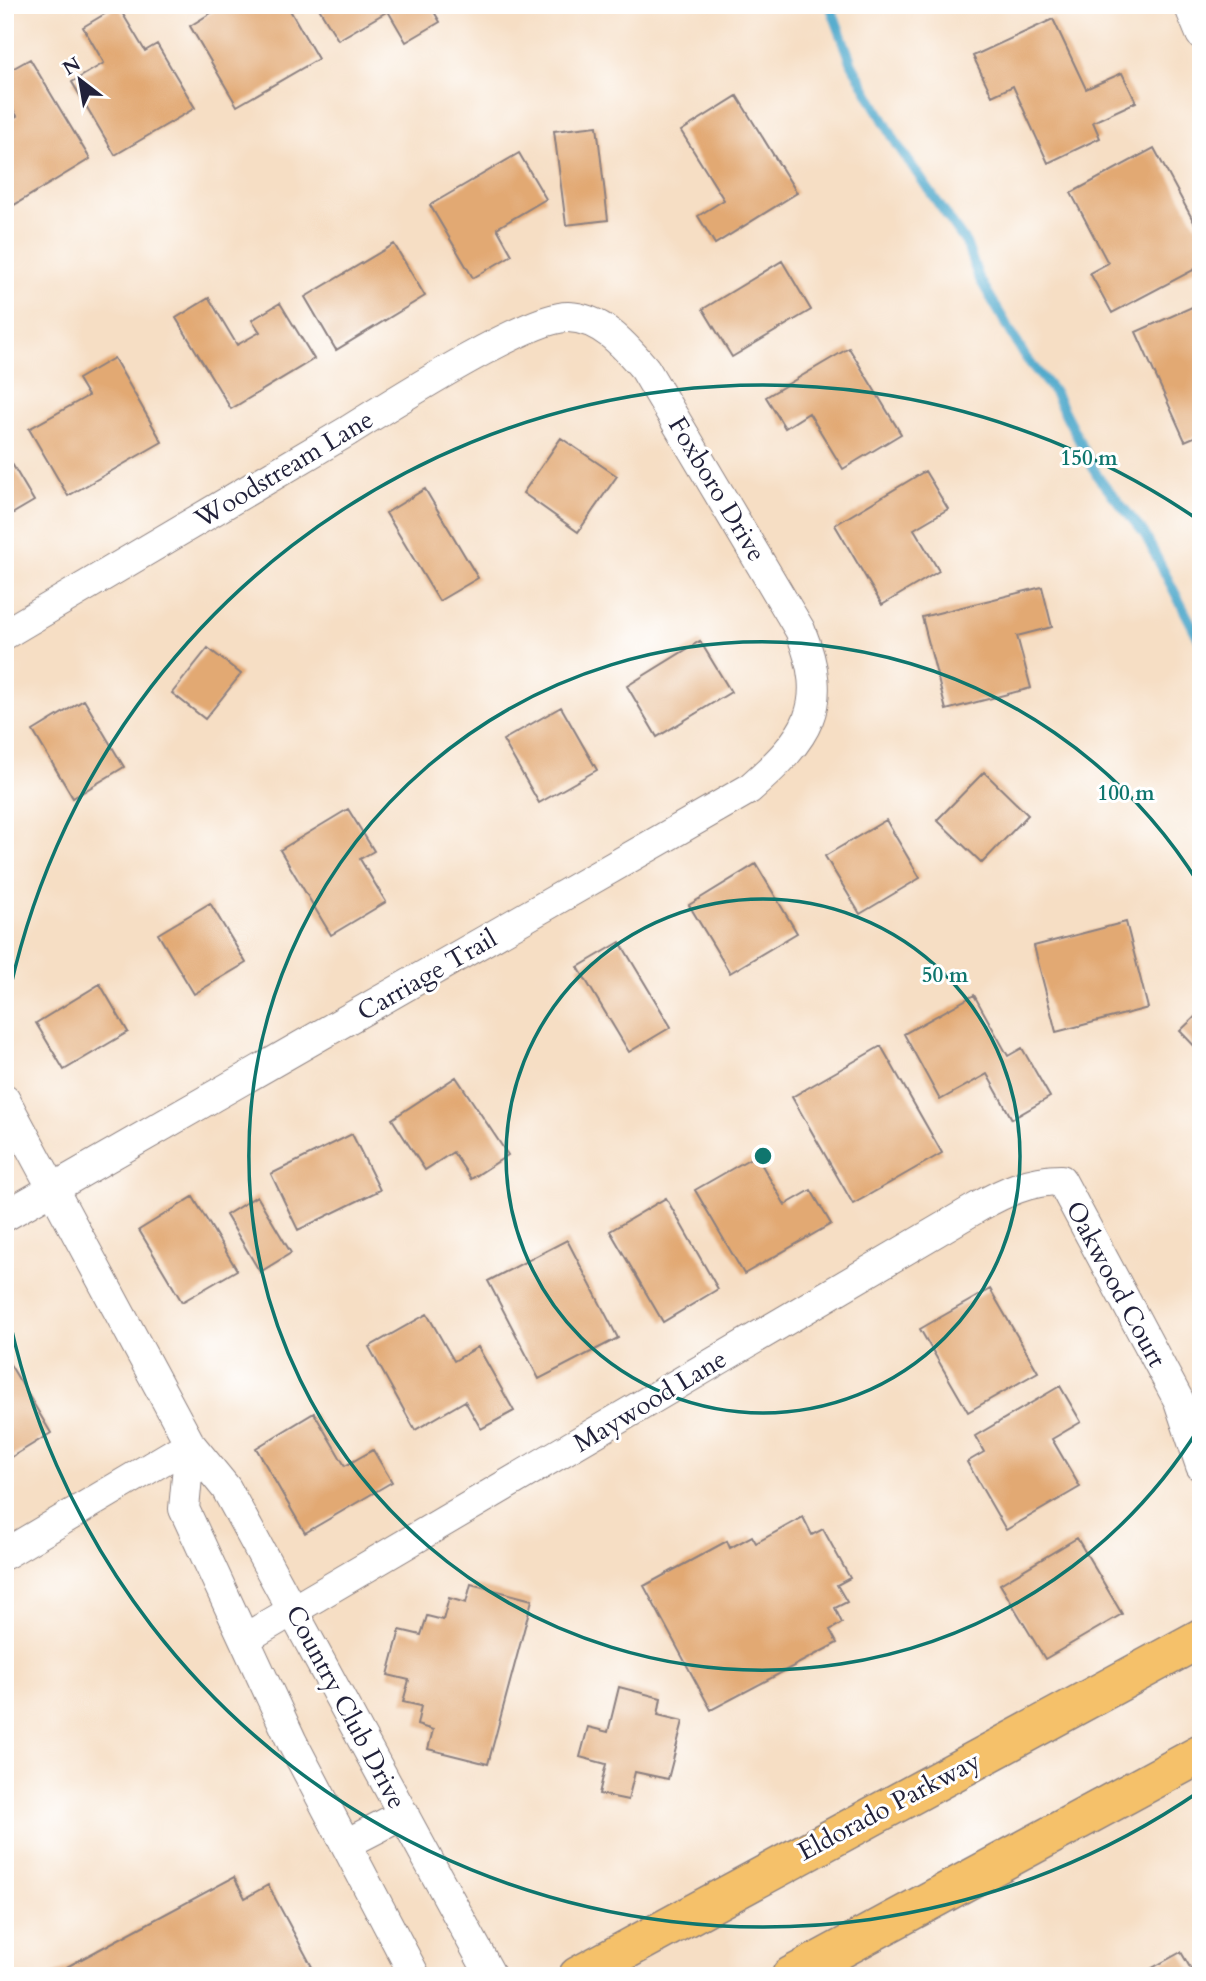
<svg xmlns="http://www.w3.org/2000/svg" width="1206" height="1981" font-family="Cardo,serif">
<style>
.lines{fill:none;stroke-linecap:round;stroke-linejoin:round}
.stream{stroke:#4da8cb;stroke-width:10}
.building{fill:#e2a973}
.minor-casing{stroke:#8c8080;stroke-width:32}
.primary-casing{stroke:#8c8080;stroke-width:41}
.minor{stroke:#fff;stroke-width:30}
.primary{stroke:#f5c16b;stroke-width:38}
.ring{fill:none;stroke:#0f766e;stroke-width:3.5}
.labels{text-anchor:middle;dominant-baseline:central;stroke-width:6;stroke-linejoin:round;paint-order:stroke}
.street-label{font-size:26px;fill:#22223b;stroke:#fff}
.centre{fill:#0f766e;stroke:#fff;stroke-width:3.5}
.ring-label{font-size:21px;text-anchor:middle;font-weight:bold;fill:#0f766e;stroke:#fff;stroke-width:6;stroke-linejoin:round;paint-order:stroke}
</style>
<rect width="100%" height="100%" fill="#fff"/>
<filter id="ink" filterUnits="userSpaceOnUse"><feTurbulence type="fractalNoise" baseFrequency=".0143" numOctaves="2"/><feDisplacementMap in="SourceGraphic" scale="14" xChannelSelector="R" yChannelSelector="G"/><feConvolveMatrix kernelMatrix="1 2 1 2 8 2 1 2 1" color-interpolation-filters="sRGB"/></filter>
<filter id="wash" filterUnits="userSpaceOnUse"><feTurbulence type="fractalNoise" baseFrequency=".00686" numOctaves="4" result="noise"/><feDisplacementMap in="SourceGraphic" scale="28" xChannelSelector="R" yChannelSelector="G"/><feGaussianBlur stdDeviation="1.57" result="paint"/><feColorMatrix in="noise" values="0 0 0 0 0 0 0 0 0 0 0 0 0 0 0 0 0 1.4 0 .05"/><feComposite in="paint" operator="in"/></filter>
<g filter="url(#wash)">
<rect width="100%" height="100%" fill="#f6dec4"/>
<g class="lines">
<path class="stream" d="M830 5 852 64 898 146 966 243 978 276 1026 358 1054 392 1098 477 1144 533 1201 643"/>
</g>
<g id="blocks">
<path class="building" d="M224 5H287L318 59 237 106 190 26Z
M317 5H430L440 22 406 42 388 11 338 40Z
M118 6 145 51 157 44 195 108 115 155 72 82 104 63 83 27Z
M1053 19 1086 89 1122 73 1136 102 1093 122 1100 138 1048 163 1013 86 992 96 973 56Z
M30 59 90 159 14 205 5 190V123L17 116 5 97V73Z
M737 96 797 193 715 244 698 216 724 200 681 131Z
M597 126 608 220 566 225 554 131Z
M1154 148 1201 235V266L1112 313 1090 273 1108 263 1071 193Z
M519 153 546 199 497 228 512 255 473 278 430 205Z
M394 244 425 296 336 350 305 297Z
M782 261 811 310 732 357 703 309Z
M209 298 237 345 260 332 252 320 280 303 314 359 231 409 176 318Z
M1201 303V434L1185 441 1136 332Z
M849 348 901 434 843 469 809 413 785 428 766 397Z
M114 358 162 442 68 496 29 429 88 396 78 379Z
M561 438 617 476 578 532 523 493Z
M5 452 34 501 5 518Z
M925 471 948 509 914 529 939 571 882 605 835 525Z
M425 489 478 578 439 601 386 513Z
M1042 587 1052 627 1017 636 1031 688 946 710 922 617Z
M700 641 731 692 657 737 627 686Z
M208 648 241 674 205 719 172 693Z
M84 700 124 767 73 798 33 731Z
M561 707 597 770 539 803 503 740Z
M984 772 1028 815 982 863 937 820Z
M348 809 374 851 360 859 386 902 331 935 280 850Z
M886 820 920 878 860 914 825 856Z
M756 864 797 933 730 973 689 905Z
M210 903 246 963 194 994 158 934Z
M1126 922 1148 1008 1056 1032 1034 946Z
M620 942 671 1027 629 1052 578 967Z
M100 984 128 1032 64 1070 36 1023Z
M974 995 1008 1056 1022 1048 1050 1097 1012 1119 987 1074 940 1100 904 1034Z
M1201 1011V1053L1180 1031Z
M881 1046 942 1153 853 1204 792 1097Z
M456 1077 508 1155 471 1179 453 1152 425 1170 392 1119Z
M352 1134 380 1190 298 1230 271 1174Z
M756 1155 785 1205 811 1190 831 1224 744 1274 695 1190Z
M257 1196 291 1253 260 1272 226 1215Z
M193 1197 237 1270 182 1302 139 1230Z
M666 1198 718 1289 663 1322 610 1231Z
M567 1240 618 1338 539 1379 488 1281Z
M990 1289 1038 1372 968 1412 920 1329Z
M427 1314 454 1361 478 1347 514 1411 481 1429 465 1401 415 1430 369 1347Z
M5 1356 51 1433 5 1461Z
M1060 1386 1081 1422 1052 1439 1080 1487 1006 1530 967 1462 984 1452 975 1436Z
M314 1413 345 1466 373 1450 392 1482 305 1533 256 1448Z
M803 1517 812 1535 823 1529 850 1578 837 1585 847 1602 835 1608 842 1623 830 1630 837 1643 711 1710 644 1586 727 1541 730 1548 752 1536 756 1543Z
M1077 1538 1122 1614 1045 1659 1000 1584Z
M471 1584 532 1600 488 1764 428 1749 433 1730 417 1725 421 1706 403 1702 409 1680 388 1675 400 1630 421 1635 427 1616 443 1620 449 1598 466 1603Z
M619 1687 661 1698 658 1715 683 1721 668 1779 635 1772 628 1800 599 1794 606 1764 580 1757 588 1727 608 1732Z
M234 1877 245 1898 268 1885 317 1976H50Z
M1181 1952 1195 1976H1149L1147 1971Z"/>
</g>
</g>
<g filter="url(#ink)">
<use href="#blocks" fill-opacity="0" stroke="#8c8080" stroke-width="2"/>
<g class="lines">
<g class="minor-casing">
<path id="minor" d="M1189 5 1201 34
M5 634C120 567 234 499 348 431 388 406 528 316 568 317 602 318 625 346 645 369L800 630C831 707 808 737 749 789L5 1216
M5 1100 190 1444 226 1488 491 1976
M190 1444 184 1509 292 1742 415 1976
M5 1554 190 1444
M246 1638 978 1207C1004 1192 1030 1180 1061 1180L1179 1401 1201 1466
M346 1844 404 1814"/>
</g>
<g class="primary-casing">
<path id="primary" d="M578 1976 1201 1638
M791 1976 1201 1754"/>
</g>
<use href="#minor" class="minor"/>
<use href="#primary" class="primary"/>
</g>
</g>
<g class="ring">
<circle cx="763" cy="1156" r="257"/>
<path d="M1199 1428A514 514 0 1 1 1199 884"/>
<path d="M1200 1791A771 771 0 0 1 6 1303M6 1009A771 771 0 0 1 1200 521"/>
</g>
<g class="labels">
<g class="street-label">
<text transform="translate(284 469) rotate(-31)">Woodstream Lane</text>
<text transform="translate(717 489) rotate(59)">Foxboro Drive</text>
<text transform="translate(427 975) rotate(-30)">Carriage Trail</text>
<text transform="translate(1116 1284) rotate(62)">Oakwood Court</text>
<text transform="translate(650 1401) rotate(-31)">Maywood Lane</text>
<text transform="translate(346 1707) rotate(62)">Country Club Drive</text>
<text transform="translate(889 1806) rotate(-28)">Eldorado Parkway</text>
</g>
</g>
<circle cx="763" cy="1156" r="10" class="centre"/>
<g class="ring-label">
<text x="1089" y="465">150 m</text>
<text x="1126" y="800">100 m</text>
<text x="945" y="982">50 m</text>
</g>
<rect width="1206" height="1981" fill="none" stroke="#fff" stroke-width="28"/>
<g transform="translate(80 80) rotate(329)" stroke="#ffffff" stroke-width="5" paint-order="stroke">
<path d="M0-5L12 26L0 18L-12 26Z" fill="#22223b"/>
<text y="-10" font-size="19" font-weight="bold" text-anchor="middle" fill="#22223b">N</text>
</g>
</svg>
